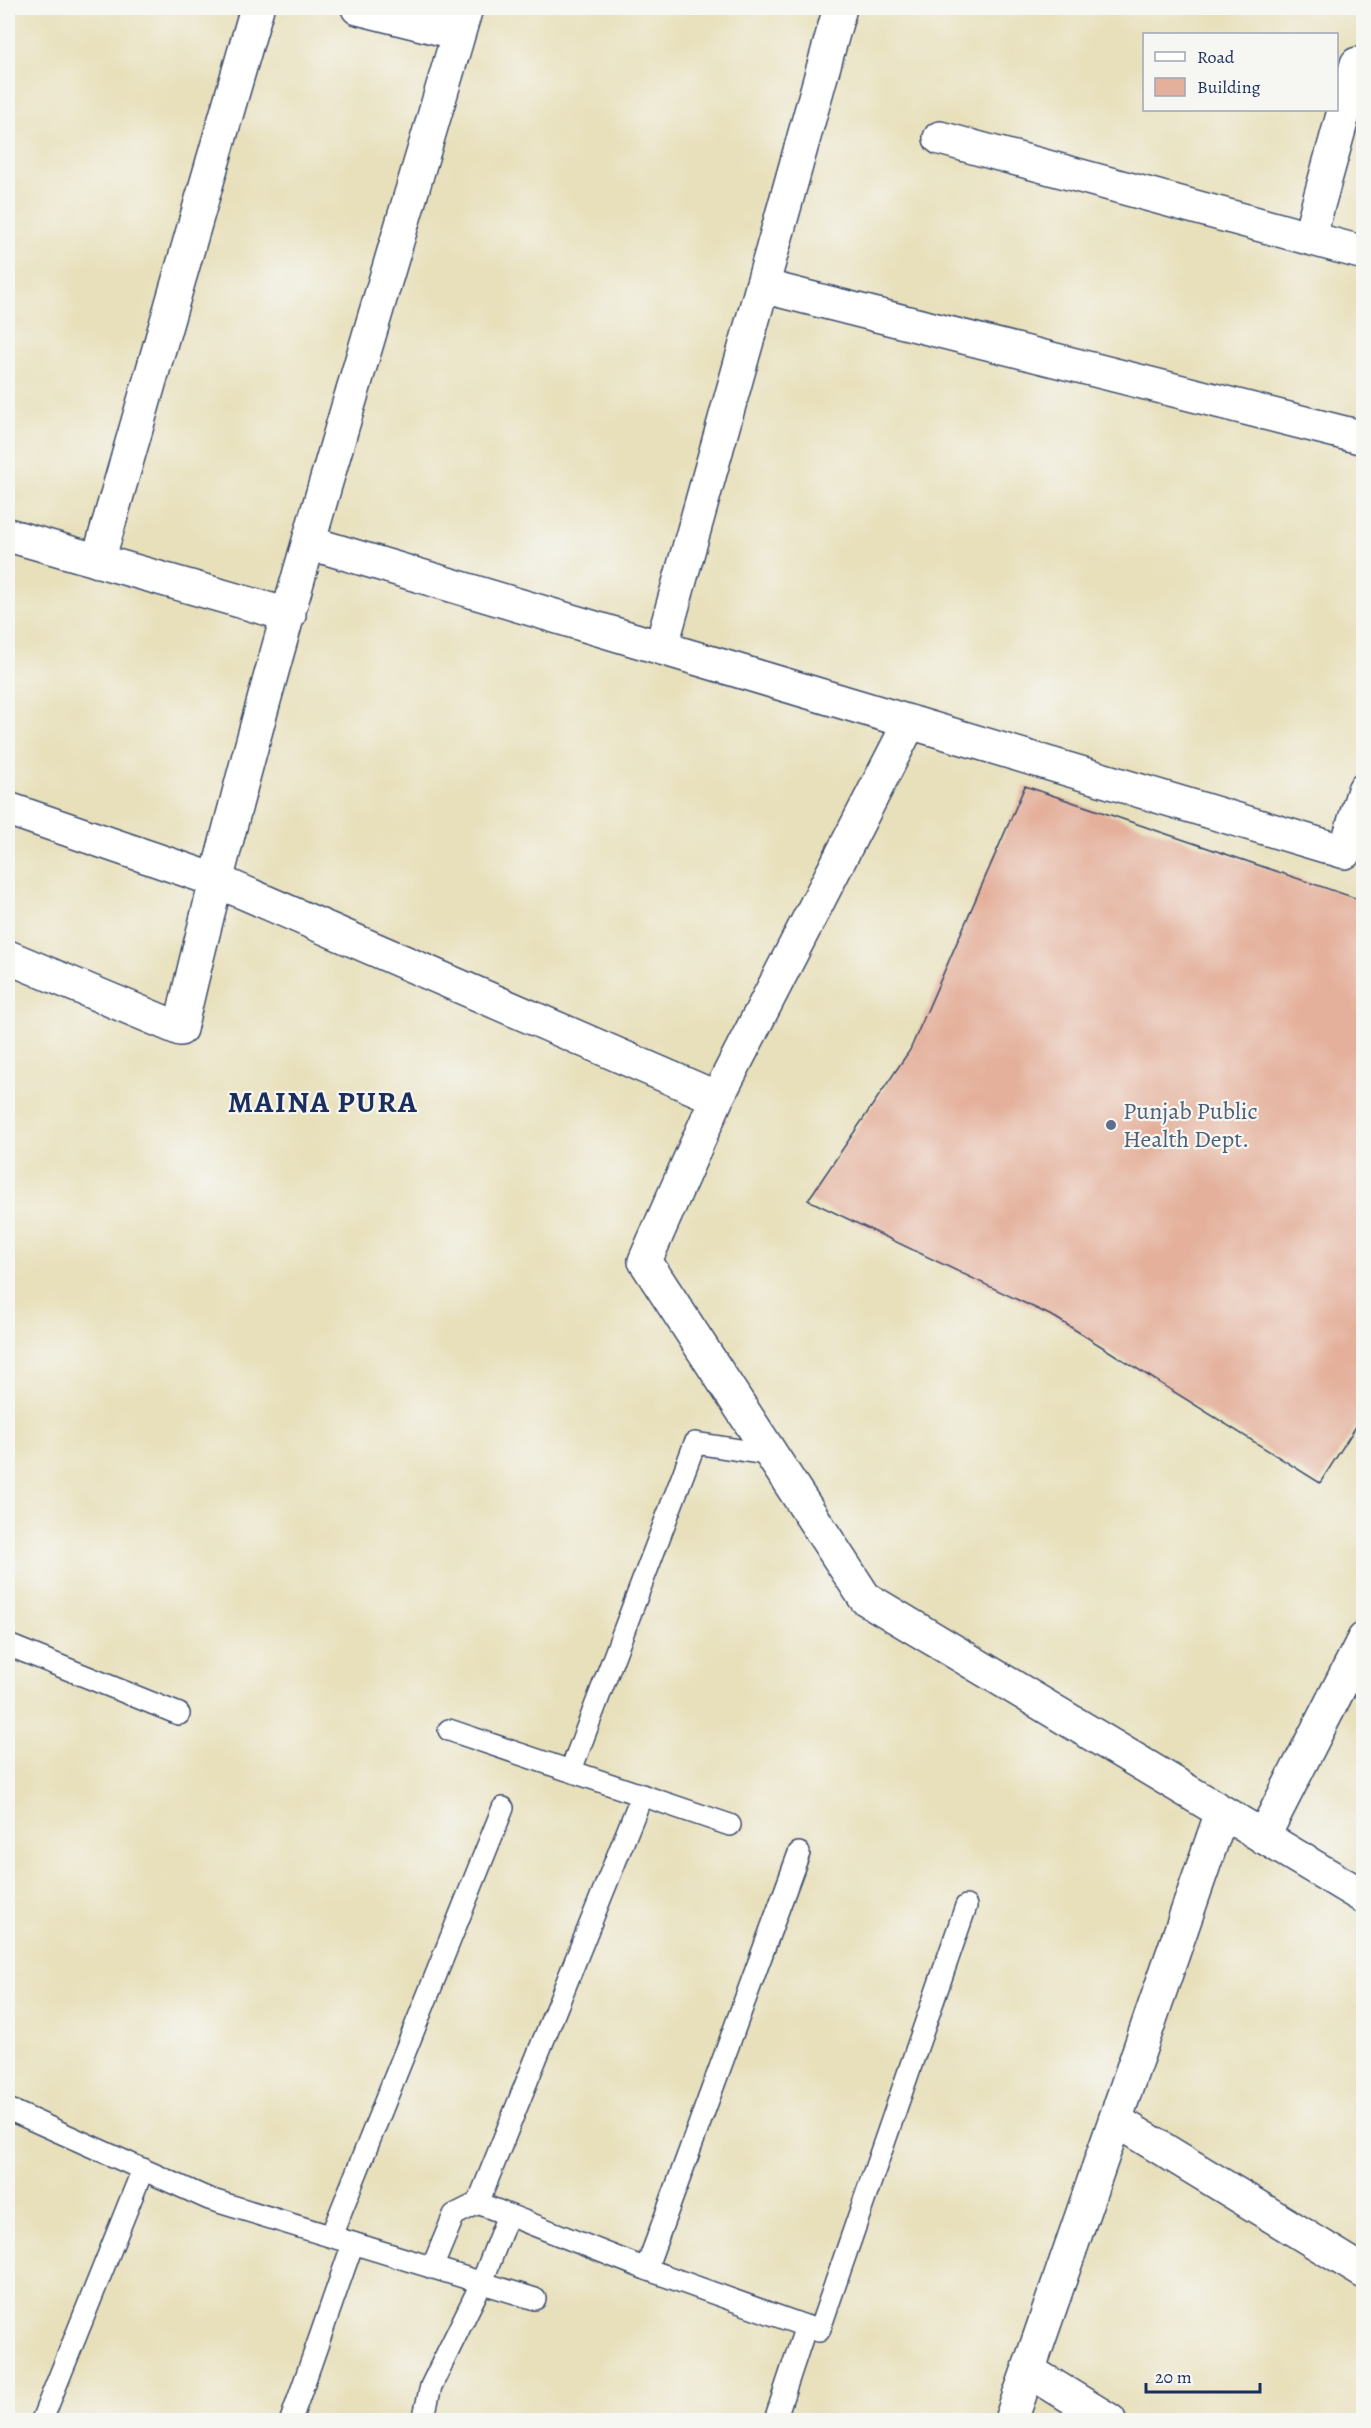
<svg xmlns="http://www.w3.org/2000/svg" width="1371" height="2428" font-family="Alegreya,serif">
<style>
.building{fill:#e4b09b}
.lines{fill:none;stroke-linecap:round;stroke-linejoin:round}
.lane-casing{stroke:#3a4a6c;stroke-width:24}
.street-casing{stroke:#3a4a6c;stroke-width:36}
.lane{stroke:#fff;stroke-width:21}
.street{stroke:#fff;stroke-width:33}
.service-dot{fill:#5c6f8a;stroke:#f6f6f2;stroke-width:2}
.labels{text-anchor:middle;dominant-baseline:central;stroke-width:4.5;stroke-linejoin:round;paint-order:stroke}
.service-label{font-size:24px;fill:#4e5e75;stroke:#f6f6f2;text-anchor:start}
.district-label{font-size:30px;font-weight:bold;letter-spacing:1.5px;fill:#1b2f5e;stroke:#f6f6f2}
</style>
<rect width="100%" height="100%" fill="#f6f6f2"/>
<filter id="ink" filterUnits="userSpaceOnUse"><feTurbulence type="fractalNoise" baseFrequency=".0167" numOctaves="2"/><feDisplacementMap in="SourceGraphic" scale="12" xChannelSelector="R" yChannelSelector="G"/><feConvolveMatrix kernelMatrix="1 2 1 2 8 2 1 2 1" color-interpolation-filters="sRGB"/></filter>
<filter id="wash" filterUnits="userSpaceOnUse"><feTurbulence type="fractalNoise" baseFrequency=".008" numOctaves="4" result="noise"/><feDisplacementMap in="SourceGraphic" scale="24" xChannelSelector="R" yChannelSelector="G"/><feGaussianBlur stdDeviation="1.35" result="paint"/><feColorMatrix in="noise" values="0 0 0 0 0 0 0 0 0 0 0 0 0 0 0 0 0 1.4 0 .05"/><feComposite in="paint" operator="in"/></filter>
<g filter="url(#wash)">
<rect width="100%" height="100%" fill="#e8e0bb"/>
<g id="blocks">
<path class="building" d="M1025 786 1364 901V1414L1320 1483 1056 1318 808 1200 910 1050Z"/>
</g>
</g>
<g filter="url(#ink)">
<use href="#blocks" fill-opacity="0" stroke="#3a4a6c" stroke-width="1.5"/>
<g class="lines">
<g class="lane-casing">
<path id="lane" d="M8 1645 179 1714
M449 1730 730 1825
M571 1770 695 1443 771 1455
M8 2109 209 2199 535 2299
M478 2203 646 2269 819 2331 966 1906
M331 2236 503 1808
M432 2268 454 2215 478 2203 642 1795
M646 2269 799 1853
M42 2420 143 2169
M291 2420 353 2243
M423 2420 431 2386 482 2282 508 2215
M775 2420 806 2326"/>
</g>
<g class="street-casing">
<path id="street" d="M358 8 458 33
M940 138 1364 253
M1309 238 1357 64
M762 286 1364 438
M8 535 289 615
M310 543 1345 852 1364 790
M98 561 257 8
M661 648 840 8
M910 722 717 1098 645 1261 865 1598 1364 1897
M8 809 215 880 717 1098
M8 957 180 1029C260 685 367 347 466 8
M1263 1837 1364 1639
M1115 2120 1364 2272
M1029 2371 1109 2420
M1011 2420 1222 1812"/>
</g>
<use href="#lane" class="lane"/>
<use href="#street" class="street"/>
</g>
</g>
<circle class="service-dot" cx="1111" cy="1125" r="6"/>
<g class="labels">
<g class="service-label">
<text x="1123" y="1111">Punjab Public<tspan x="1123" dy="28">Health Dept.</tspan></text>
</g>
<g class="district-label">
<text x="323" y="1102">MAINA PURA</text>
</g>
</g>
<rect width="1371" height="2428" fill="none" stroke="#f6f6f2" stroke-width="30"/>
<rect x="1143" y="33" width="195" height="78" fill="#f6f6f2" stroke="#9ea6b7" stroke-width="1.5"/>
<rect x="1155" y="52" width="30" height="9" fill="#ffffff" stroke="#9ea6b7" stroke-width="1.5"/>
<text x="1197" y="63" font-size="18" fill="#1b2f5e">Road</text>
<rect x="1155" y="78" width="30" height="18" fill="#e4b09b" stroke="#9ea6b7" stroke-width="1.5"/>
<text x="1197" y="93" font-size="18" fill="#1b2f5e">Building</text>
<path d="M1146 2383v9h114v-9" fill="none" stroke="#1b2f5e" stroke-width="3"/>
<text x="1155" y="2383" font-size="18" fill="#1b2f5e" stroke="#f6f6f2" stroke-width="4.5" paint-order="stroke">20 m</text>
</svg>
